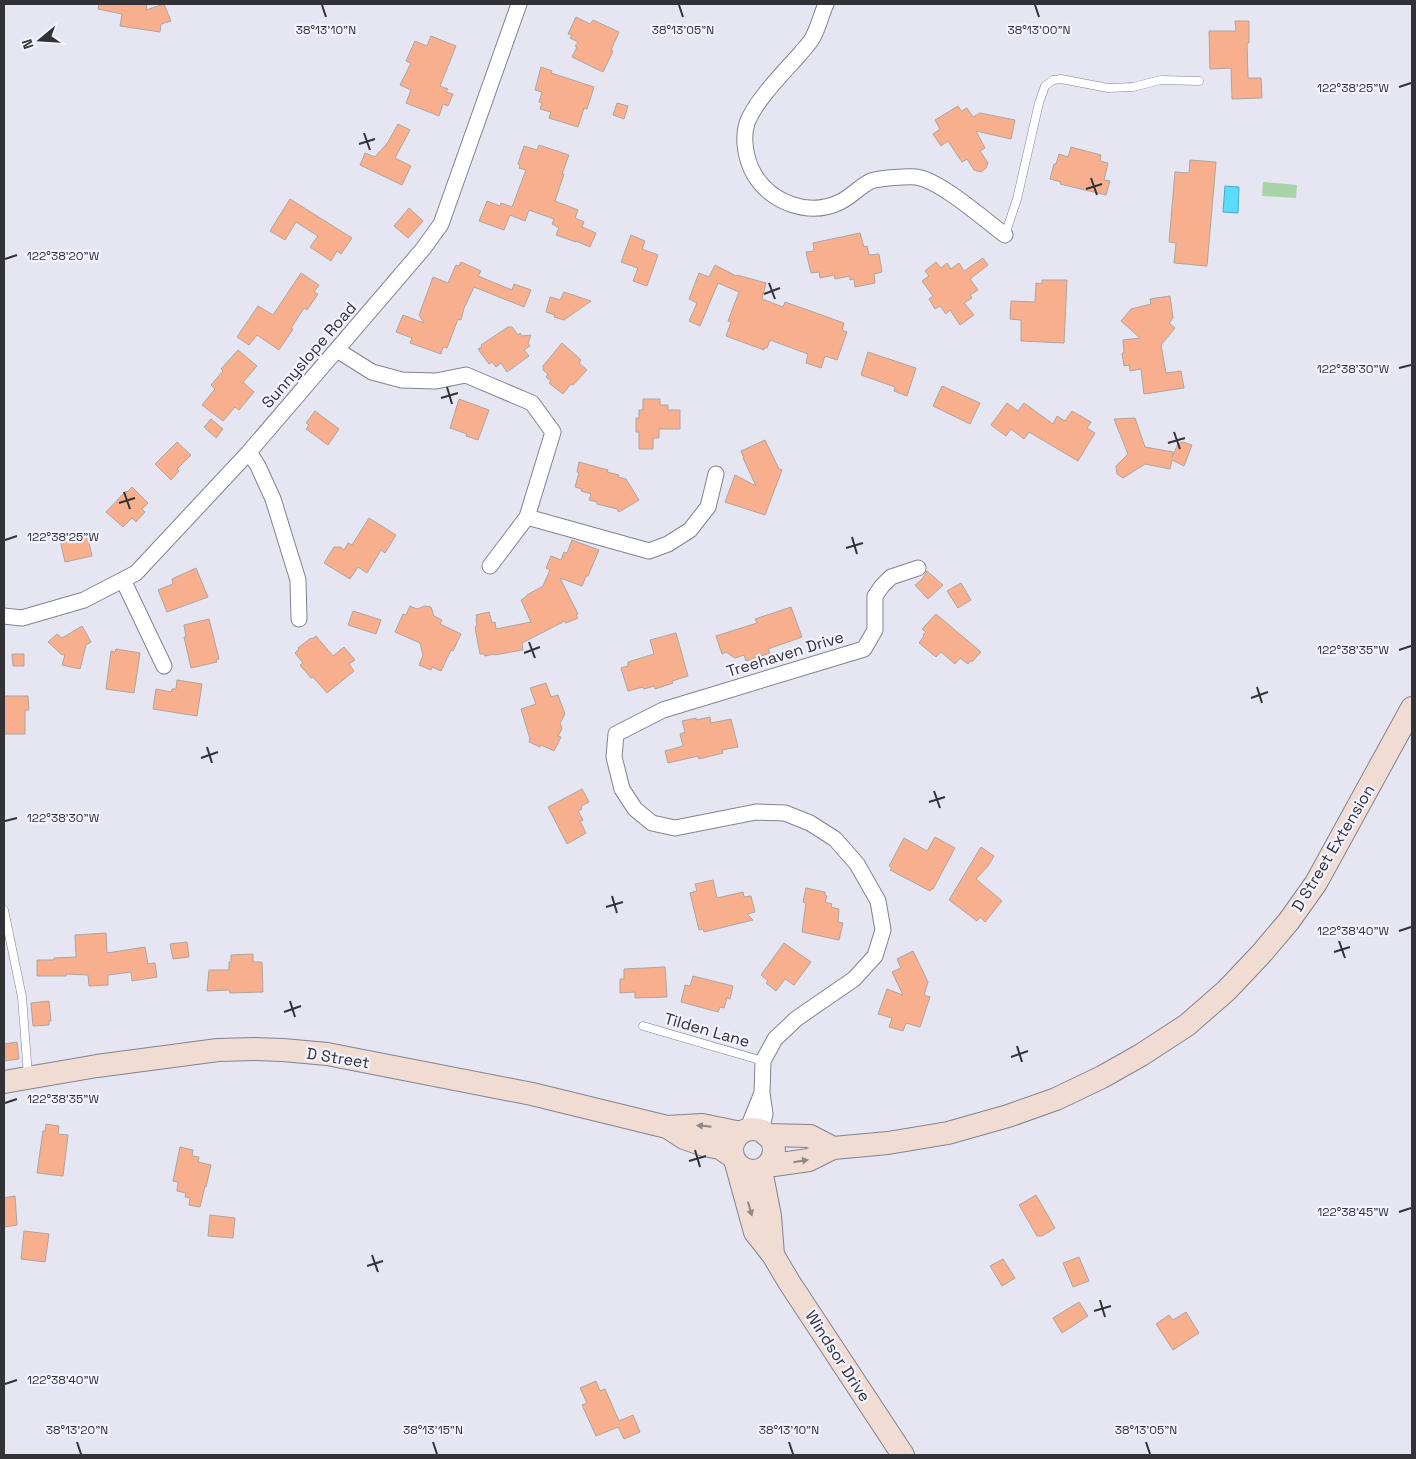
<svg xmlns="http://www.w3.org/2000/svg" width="1416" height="1459" font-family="'Space Grotesk',sans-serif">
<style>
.green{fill:#a8d3a7}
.water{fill:#5adcfd;stroke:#4ea9c2}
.building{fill:#f8af8e;stroke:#b0a49e}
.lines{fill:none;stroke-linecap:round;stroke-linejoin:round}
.lane-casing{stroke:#82838e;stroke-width:9}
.street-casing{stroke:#82838e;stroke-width:17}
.secondary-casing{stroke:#82838e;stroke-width:24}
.lane{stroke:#fff;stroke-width:8}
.street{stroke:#fff;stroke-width:15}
.secondary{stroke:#f0dcd3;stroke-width:22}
.oneway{fill:#918785}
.ticks{fill:none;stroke:#323237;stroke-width:2}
.labels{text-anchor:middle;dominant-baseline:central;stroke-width:4.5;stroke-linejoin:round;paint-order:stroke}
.street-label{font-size:16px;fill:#323237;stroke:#f2f3ff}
.ticks-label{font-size:12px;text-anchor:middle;fill:#323237;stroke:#f2f3ff;stroke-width:4.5;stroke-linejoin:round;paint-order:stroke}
</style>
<rect width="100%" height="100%" fill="#e5e6f2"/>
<path class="green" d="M1263 182 1297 185 1296 198 1262 196Z"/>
<path class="water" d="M1225 186 1239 187 1238 213 1223 212Z"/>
<path class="building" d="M99 4H147L146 10 164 4 171 21 161 24 160 32 120 26 122 14 98 9Z
M576 17 590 24 593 20 619 32 611 50 613 51 603 72 572 57 577 47 575 46 578 42 570 38 572 35 568 34Z
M1235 21H1249V43H1247L1248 78H1261L1262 98 1232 99 1231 68 1210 69 1209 31H1236Z
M431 36 456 46 440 86 448 89 446 92 453 94 448 106 443 104 439 116 406 103 411 90 400 85 411 63 406 61 415 41 427 46Z
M541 67 552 71 551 73 594 87 587 109 584 108 578 127 549 118 551 112 540 109 542 103 539 102 542 92 535 90Z
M617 103 628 106 624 119 613 115Z
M958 106 961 111 967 108 973 117 980 113 1015 120 1011 139 976 131 985 148 980 151 988 163 986 168 981 172 974 170 967 159 962 162 948 141 941 146 933 134 940 129 935 120Z
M398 124 410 130 395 158 411 166 402 185 360 165 365 153 375 157 388 142Z
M539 145 569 155 562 174H564L555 201 578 210 575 218 584 222 582 227 596 233 590 247 576 241V242L556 235 559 228 552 224 554 219 529 210 525 221 510 215 504 230 479 221 487 201 500 206 501 203 512 207 526 170 519 168 520 165 518 164 524 146 537 150Z
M1071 147 1101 155 1100 161 1108 163 1104 180 1110 181 1106 195 1060 184 1061 182 1050 179 1054 164H1056L1059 154 1068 157Z
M1190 160 1216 162 1207 266 1174 263 1176 243 1169 242 1175 172 1189 173Z
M290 199 352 238 341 254 337 251 331 261 310 247 318 236 296 222 285 240 270 231Z
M409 208 423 221 408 238 394 226Z
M860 233 864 247 867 246 869 255 879 254 882 272 874 274 875 283 855 287 854 279 850 280V276L835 279 834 275 820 278 819 272 811 273 806 252 814 251 813 243Z
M631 235 645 241 642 249 658 255 647 286 633 281 638 268 621 262Z
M983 258 988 265 970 279 978 290 970 295 972 298 964 303 974 315 960 325 950 310 946 314 940 306 935 309 929 299 933 296 922 281 929 276 925 271 936 262 941 268 947 263 951 269 959 263 964 271Z
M461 262 481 271 478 276 512 290 514 284 531 290 524 307 474 287 464 308 461 320 458 319 447 348 443 347 441 354 410 343 412 338 396 332 403 315 424 323 419 315 433 277 448 283 456 265 459 266Z
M715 265 736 276 737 275 766 283 762 299 783 307 785 302 844 323 842 330 847 332 837 360 825 356 821 368 806 363 808 354 770 340 767 348H764V350L726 336 731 322 728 321 739 292 718 283 700 326 689 321 697 303 689 299 699 273 709 277Z
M301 273 319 285 314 292 318 294 307 310 304 308 291 328 293 329 279 350 257 335 249 345 237 337 258 306 273 315Z
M1042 280H1067L1064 343 1021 341V320L1010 319 1011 301 1035 302 1036 283 1042 284Z
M564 292 591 301 564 320 554 317 555 315 546 312 550 297 560 300Z
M1170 296 1173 318 1169 323 1175 328 1161 345 1166 373 1181 371 1184 388 1144 394 1141 369 1130 371 1129 365 1124 366 1122 353H1124L1123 340 1140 338 1121 321 1131 309 1151 304 1150 299Z
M508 327H512L518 335 520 333 522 336 531 335 528 343 530 346 524 350 529 356 507 372 501 363 496 367 492 362 489 364 478 349 482 347 481 345Z
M562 343 581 360 579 363 587 370 573 385 571 384 563 394 549 383 551 381 546 377 548 374 543 370V366Z
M238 350 257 366 243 382 254 392 239 410 235 407 223 421 202 405 215 389 211 385 223 371 221 369Z
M868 352 916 368 907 396 894 391 895 387 861 375Z
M942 386 980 403 970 424 933 406Z
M459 399 489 410 478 440 466 436 467 434 450 428Z
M643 399H660V405H668V410H680V429H659V438H653V449H639V432H636V418H639V410H643Z
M1007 403 1018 411 1024 403 1053 424 1057 416 1065 421 1072 411 1091 422 1087 428 1095 433 1078 461 1029 432 1024 439 1011 429 1006 436 991 425Z
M315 411 339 429 328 445 306 429 309 425 306 423Z
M1135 418 1145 447 1173 452 1172 457 1178 444 1183 442 1192 445 1184 466 1172 460 1170 469 1145 464 1123 478 1117 474 1116 466 1128 454 1114 419Z
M211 419 223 429 216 438 204 427Z
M765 440 779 469 782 470 765 515 725 502 735 475 756 486 743 458H744L741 451Z
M177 442 191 455 177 469 179 471 171 480 155 464Z
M579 462 608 470 607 472 619 475 618 477 626 479 639 500 619 512 617 509 597 504V502L589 500 591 494 581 491 582 489 575 487 579 473 577 472Z
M132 487 148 503 142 509 145 512 136 522 132 518 123 527 106 512 126 491 127 492Z
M369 518 396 535 385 553 381 550 367 573 358 567 350 579 324 563 334 547H340L344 550 348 543 352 545Z
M87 534 92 556 65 562 60 540Z
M572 540 599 550 588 576H586L582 586 560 578 578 614 576 615 578 618 566 623 565 621 522 643 523 650 494 655V654L485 656 484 654H480L475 627 477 626 476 619H477L476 615 489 612 492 623 495 622 496 629 531 622 521 600 527 596V595L543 586 550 570 546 568 551 556 561 560 564 552 567 553Z
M196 568 208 597 167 612 158 590 173 584 172 579Z
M927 571 943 585 928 599 915 585 922 579Z
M961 583 971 600 958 608 947 591Z
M410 606 417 609 425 606 431 607 434 616 442 620 440 624 461 634 453 651 451 650 441 671 432 667 431 670 419 665 423 655 420 643 395 632 403 614 406 615Z
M791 607 802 637 768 649 770 653 746 661 744 655 735 658 726 652 722 654 716 636 757 623 755 619Z
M353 611 381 620 376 634 348 625Z
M936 614 981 652 972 662 971 660 968 664 960 658 955 664 941 652 936 657 919 643 924 636 923 635 926 632 922 629Z
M209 619 219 659 216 660 217 662 191 668 184 637H186L184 625Z
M82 626 91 642 86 645 80 669 62 665 65 655 61 654 48 642 57 634 62 638Z
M676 633 688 676 672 681 673 683 655 689 654 686 644 689 643 687 628 691 621 668 628 666V662L654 654 650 640Z
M316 636 333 656 344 647 355 660 349 664 354 671 327 693 313 677 311 678 300 665 303 663 295 653 299 649 298 648 311 638 312 639Z
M116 649 140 653 134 693 106 689 111 651 115 652Z
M12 654H24V666H13Z
M177 680 202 684 197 716 153 709 156 689 171 692 172 689H176Z
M546 683 551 697 558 695 565 714 560 723 562 729 558 736 561 737 554 751 541 745 540 747 529 742 530 739 521 709 536 704 530 688Z
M4 696H28L29 710H25V734H4Z
M710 717 711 723 731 719 738 747 722 750 723 753 699 759 698 756 668 763 665 751 683 746 680 734 685 732 682 721 696 718V720Z
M582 789 589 802 581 806 582 809 578 811 583 820 580 821 586 833 567 844 548 807Z
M935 837 955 848 933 889H931L930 891 890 870 892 868 889 866 904 838 927 851Z
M981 847 994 856 988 866 976 879 1002 901 985 922 980 917 977 921 949 900Z
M713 880 717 898 743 892 744 897 751 896 755 912 747 914 753 920 704 932 703 929 699 930 690 893 697 891 695 884Z
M806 888 825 892V895L827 896 825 902 832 904 831 907 839 909 838 922 843 923 839 940 802 932 806 903 803 902Z
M106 933 107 953 145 947 148 964 155 963 157 977 132 981 131 972 108 975V985L89 986 88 975 66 974V976H37V960H54V958L76 957 75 935Z
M187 942 189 957 173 959 170 944Z
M784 943 811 962 794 985 785 979 776 991 766 983 768 981 761 975Z
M913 951 928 982 924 995 930 997 920 1027 906 1023 903 1031 889 1027 892 1018 878 1014 887 989 903 995 892 972 901 968 897 959Z
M253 954V962H262L263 992 230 993 229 990 207 991 209 970H229V962H231V955Z
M665 967 667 997 635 998V992L620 993V979H624V969Z
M693 976 733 986 730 999 727 998 724 1008 720 1007 718 1012 681 1002 685 985 690 986Z
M49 1001 51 1021H49V1025L33 1026 31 1003Z
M17 1042 19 1059 4 1061V1044Z
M46 1124 59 1126 58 1134 68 1135 63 1176 37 1173 43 1131H45Z
M180 1147 193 1150 192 1156 199 1157 198 1162 211 1165 206 1187 205 1186 200 1207 189 1205 190 1198 185 1197 186 1193 177 1191 178 1182 173 1181Z
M1036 1195 1055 1228 1042 1236H1037L1019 1205Z
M15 1196 17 1225 4 1227V1198Z
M210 1215 235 1218 233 1238 208 1236Z
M24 1231 49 1234 45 1262 21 1259Z
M1079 1257 1089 1281 1073 1287 1063 1263Z
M1003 1259 1015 1278 1002 1286 990 1266Z
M1079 1302 1088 1316 1062 1333 1053 1318Z
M1186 1312 1199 1333 1173 1350 1156 1324 1169 1315 1173 1320Z
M596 1381 600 1391 605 1389 619 1421 633 1415 640 1432 624 1439 618 1427 596 1436 582 1405 587 1403 580 1388Z"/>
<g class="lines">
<g class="lane-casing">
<path id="lane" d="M1005 235 1017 199 1039 103 1045 86 1053 80 1061 79 1108 88 1133 87 1161 80 1199 81
M4 910 22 997 28 1075
M643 1026 763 1061"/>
</g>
<g class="street-casing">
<path id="street" d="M826 4C821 15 818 29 812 39 809 44 804 49 800 54 784 72 755 101 747 123 742 139 746 160 754 174 771 203 809 217 840 202 851 197 860 186 871 181 879 178 908 176 916 177 940 180 985 220 1005 235
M337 350 372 372 402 380 436 381 466 375 532 403 553 432 527 517 490 566
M249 452 258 466 273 499 298 580 299 619
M527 517 649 551 668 544 690 530 708 507 716 474
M123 580 164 666
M4 616 22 618 84 600 136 573 249 452 423 249 441 224 519 4
M747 1130 762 1093
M761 1131 765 1114 762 1093 763 1061 775 1039 796 1019 854 979 875 956 883 930 878 901 857 864 835 839 810 823 785 813 756 812 675 828 652 823 635 809 622 789 614 757 616 734 663 710 864 649 875 630V596L882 586 891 577 918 568"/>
</g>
<g class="secondary-casing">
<path id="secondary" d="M4 1082 97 1066 218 1050 254 1049 283 1050 327 1054 532 1094 667 1127 684 1138 704 1145 720 1148 733 1157
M667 1127 702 1125 741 1133
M732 1150a21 21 0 1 1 42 0a21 21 0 1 1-42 0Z
M766 1135 810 1136 833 1148
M736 1163 755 1232 773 1255 789 1282 903 1455
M767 1166 809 1160 833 1148 888 1143 948 1133 1008 1116 1056 1099 1102 1077 1141 1055 1187 1025 1227 990 1261 954 1289 921 1316 883 1412 708
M761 1170 770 1216 773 1255"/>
</g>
<use href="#lane" class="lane"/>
<use href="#street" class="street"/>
<use href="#secondary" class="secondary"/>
</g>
<defs><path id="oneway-solid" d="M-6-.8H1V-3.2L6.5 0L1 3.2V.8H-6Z" transform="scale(1.25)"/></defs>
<g class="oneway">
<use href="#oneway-solid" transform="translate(704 1126) rotate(-174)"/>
<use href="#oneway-solid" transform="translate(801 1161) rotate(-9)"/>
<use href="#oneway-solid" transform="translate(750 1209) rotate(74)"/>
</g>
<path class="ticks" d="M322 5 326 17M679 5 683 17M1035 5 1039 17M1399 87 1411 83M364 133 370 150M359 144 375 139M1091 178 1097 195M1086 189 1102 184M5 259 17 255M769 283 775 299M764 294 780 288M1399 368 1411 365M447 387 452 404M441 398 458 393M1174 432 1180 449M1168 443 1185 438M124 492 130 509M119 503 135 498M852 537 857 554M5 540 17 536M846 548 863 543M529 642 535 658M1399 650 1411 646M524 653 540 647M1257 687 1262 703M1251 698 1268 692M207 747 212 763M201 758 218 752M934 791 940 808M929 802 945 797M5 821 17 818M612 896 617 913M606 907 623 902M1399 931 1411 927M1339 941 1345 958M1334 952 1350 947M290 1001 295 1017M284 1012 301 1006M1017 1046 1022 1062M1011 1057 1028 1051M5 1103 17 1099M695 1150 700 1167M689 1161 706 1156M1399 1212 1411 1208M372 1255 378 1272M367 1266 383 1261M1100 1300 1105 1317M1094 1311 1111 1306M5 1384 17 1380M77 1442 81 1454M433 1442 437 1454M789 1442 793 1454M1146 1442 1150 1454"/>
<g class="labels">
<g class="street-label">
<text transform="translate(309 355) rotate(-49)">Sunnyslope Road</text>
<text transform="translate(785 654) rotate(-17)">Treehaven Drive</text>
<text transform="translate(1333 848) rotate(-59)">D Street Extension</text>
<text transform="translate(707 1030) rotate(16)">Tilden Lane</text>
<text transform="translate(338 1058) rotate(9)">D Street</text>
<text transform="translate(838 1356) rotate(57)">Windsor Drive</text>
</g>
</g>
<g class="ticks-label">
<text x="326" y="34">38°13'10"N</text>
<text x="683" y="34">38°13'05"N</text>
<text x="1039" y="34">38°13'00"N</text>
<text x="1353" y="92">122°38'25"W</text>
<text x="63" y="260">122°38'20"W</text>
<text x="1353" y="373">122°38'30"W</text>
<text x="63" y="541">122°38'25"W</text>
<text x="1353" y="654">122°38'35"W</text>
<text x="63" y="822">122°38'30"W</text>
<text x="1353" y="935">122°38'40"W</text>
<text x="63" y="1103">122°38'35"W</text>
<text x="1353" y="1216">122°38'45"W</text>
<text x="63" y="1384">122°38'40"W</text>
<text x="77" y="1434">38°13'20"N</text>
<text x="433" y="1434">38°13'15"N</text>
<text x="789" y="1434">38°13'10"N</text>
<text x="1146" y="1434">38°13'05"N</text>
</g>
<rect width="1416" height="1459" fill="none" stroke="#323237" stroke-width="10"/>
<g transform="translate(40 40) rotate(252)" stroke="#f2f3ff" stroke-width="4" paint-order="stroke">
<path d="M0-4L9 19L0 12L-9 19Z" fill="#323237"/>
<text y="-8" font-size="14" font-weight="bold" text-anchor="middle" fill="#323237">N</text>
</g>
</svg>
